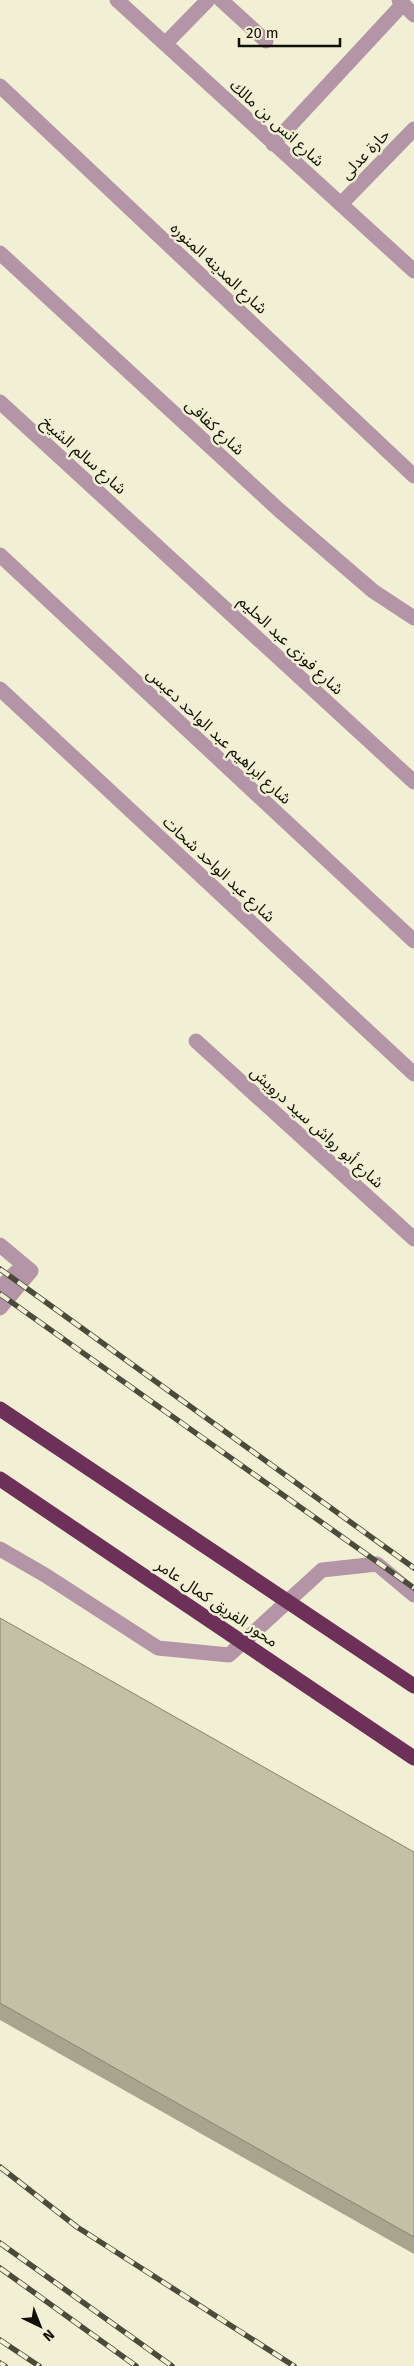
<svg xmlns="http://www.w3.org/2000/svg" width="414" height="2366" font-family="'Fira Sans','Noto Sans Arabic',sans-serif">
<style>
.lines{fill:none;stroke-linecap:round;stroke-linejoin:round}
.minor{stroke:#b495a8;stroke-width:15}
.rail-casing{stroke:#4b4b3c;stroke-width:5.5}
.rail{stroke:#f2f0d4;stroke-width:4;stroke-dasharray:11;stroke-linecap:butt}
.highway-bridge{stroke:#6c3059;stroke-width:15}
.wall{fill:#a7a58e}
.building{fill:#c2c0a5;stroke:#888674}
.labels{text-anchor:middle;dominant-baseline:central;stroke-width:5;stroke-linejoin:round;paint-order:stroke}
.street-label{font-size:16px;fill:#101006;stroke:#f2f0d4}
</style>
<rect width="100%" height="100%" fill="#f2f0d4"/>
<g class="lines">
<path class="minor" d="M117 0 414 271
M221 0 266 41
M399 0 414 15
M165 44 208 0
M0 86 414 476
M273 144 403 4
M341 204 414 129
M0 253 279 510 373 591 414 618
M0 402 414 782
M0 555 414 941
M0 689 414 1074
M196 1041 414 1239
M0 1245 31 1271
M0 1288 16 1272 31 1271
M0 1308 31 1271
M0 1549 45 1575 158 1648 229 1655 322 1570 377 1564 414 1595"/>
<g class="rail-casing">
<path id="rail" d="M0 1269 414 1568
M0 1294 414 1588
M0 2167 77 2227 294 2366
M0 2243 172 2366
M0 2268 136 2366
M0 2340 39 2366
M0 2363 5 2366"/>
</g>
<use href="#rail" class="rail"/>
<path class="highway-bridge" d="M0 1409 414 1686
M0 1479 414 1758"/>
</g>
<path class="wall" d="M0 1618 414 1852V2254L0 2020Z"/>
<path class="building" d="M0 1618 414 1852V2237L0 2003Z"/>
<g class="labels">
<g class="street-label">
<text transform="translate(277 123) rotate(42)">شارع انس بن مالك</text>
<text transform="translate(365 154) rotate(-46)">حارة عدلى</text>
<text transform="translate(219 268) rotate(43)">شارع المدينه المنوره</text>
<text transform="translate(215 427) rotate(43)">شارع كفافى</text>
<text transform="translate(84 455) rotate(42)">شارع سالم الشيخ</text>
<text transform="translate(291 645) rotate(43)">شارع فوزى عبد الحليم</text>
<text transform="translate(219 736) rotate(43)">شارع ابراهيم عبد الواحد دعبس</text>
<text transform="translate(219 869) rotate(43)">شارع عبد الواحد شحات</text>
<text transform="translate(317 1127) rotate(42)">شارع أبو رواش سيد درويش</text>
<text transform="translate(217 1603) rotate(34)">محور الفريق كمال عامر</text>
</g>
</g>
<g transform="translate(40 2326) rotate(137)" stroke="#f2f0d4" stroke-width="4" paint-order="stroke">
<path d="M0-4L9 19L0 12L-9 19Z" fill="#101006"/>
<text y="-8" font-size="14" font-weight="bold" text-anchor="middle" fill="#101006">N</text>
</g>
<path d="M239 38v8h101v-8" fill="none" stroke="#101006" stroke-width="2.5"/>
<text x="246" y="38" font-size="15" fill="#101006" stroke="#f2f0d4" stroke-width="4" paint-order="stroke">20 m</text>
</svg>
